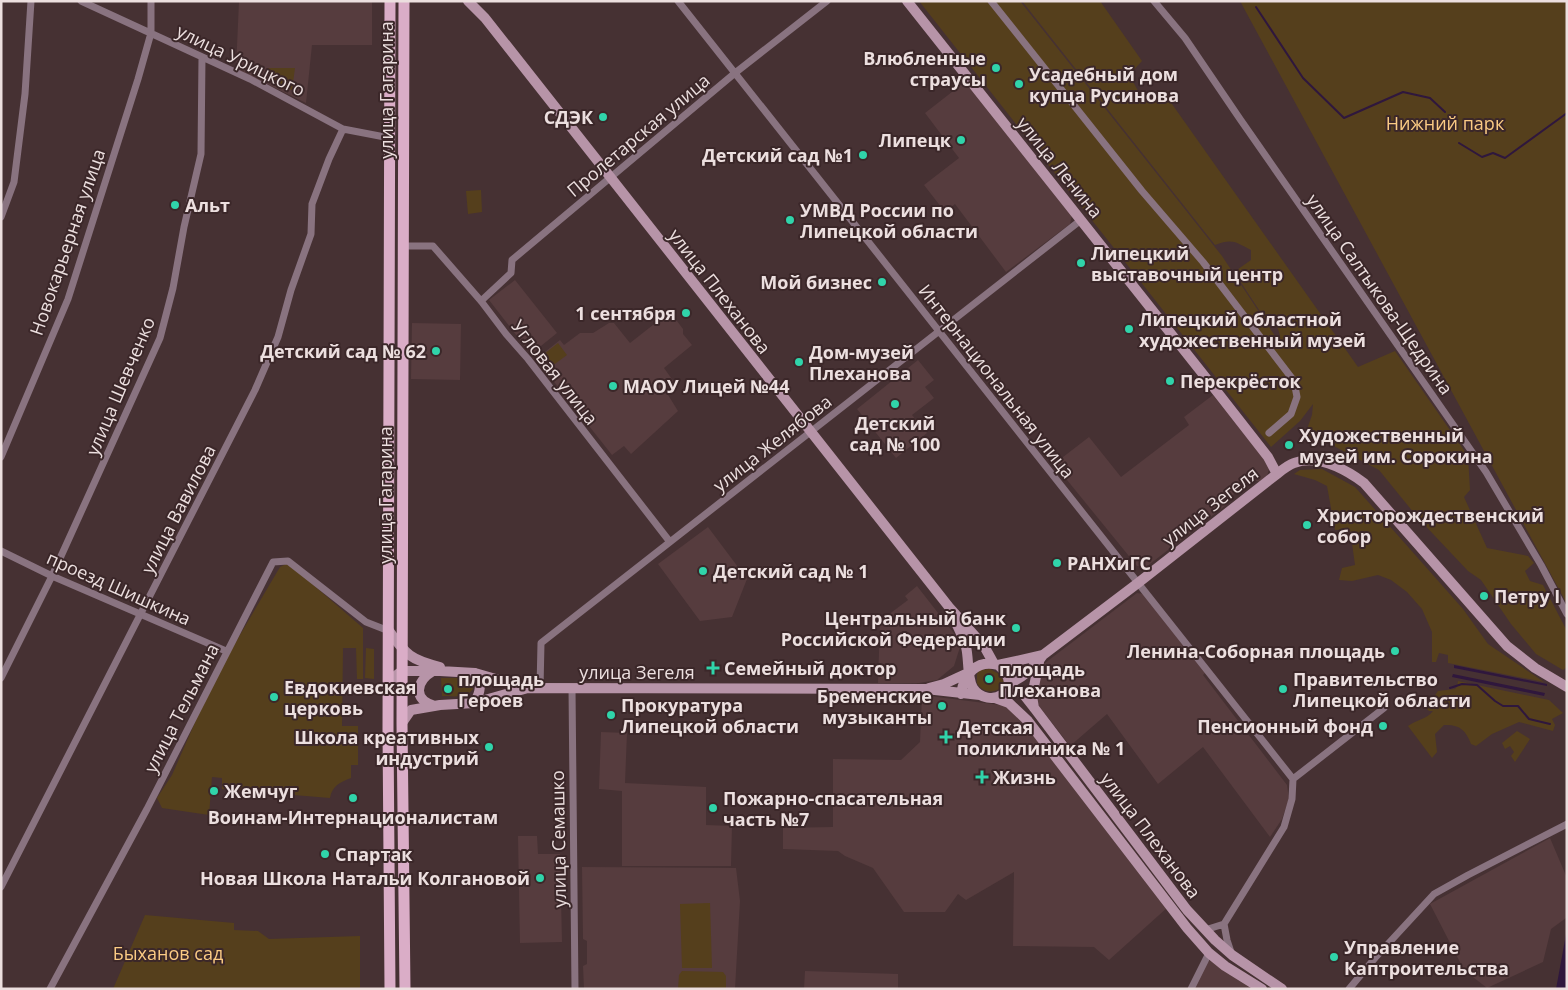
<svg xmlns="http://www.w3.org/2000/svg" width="1568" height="990" font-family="'Open Sans',sans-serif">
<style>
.built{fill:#563c3e}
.green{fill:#553f1c}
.water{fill:#2f173d}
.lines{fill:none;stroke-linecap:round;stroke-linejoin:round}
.stream{stroke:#2f173d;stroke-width:2}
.street{stroke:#897380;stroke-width:7}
.secondary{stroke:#b794a8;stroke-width:10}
.primary{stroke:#daadc7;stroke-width:11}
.poi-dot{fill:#30d4aa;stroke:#3b2729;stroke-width:2}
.labels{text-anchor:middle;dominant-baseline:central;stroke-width:4;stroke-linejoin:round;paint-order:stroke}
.poi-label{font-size:18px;font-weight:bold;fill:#ecdfdf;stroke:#3b2729;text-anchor:start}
.street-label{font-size:18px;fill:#ecdfdf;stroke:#3b2729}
.park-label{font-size:18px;fill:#fbcb84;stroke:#3b2729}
</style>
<rect width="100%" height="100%" fill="#463133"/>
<path class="built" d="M239 1H372V45H312L306 103 236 69Z
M966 81 1072 215 1070 224 1006 272 955 204 945 212 924 185 959 158 925 113Z
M515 280 557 333 531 354 489 300Z
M671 313 683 329V334L692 345 664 368 674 382 665 390 678 411 631 454 624 446 612 455 536 359 560 340 564 345 580 333H593L609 323H614L630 343 667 314Z
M412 323 461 324 460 380 411 379Z
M918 360 934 380 925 387 934 398 912 415 927 433 896 458 857 409Z
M1213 395 1270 466 1267 476 1259 482 1253 479 1229 498 1230 502 1146 567 1137 566 1054 464 1089 437 1121 477 1189 425 1184 417Z
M708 527 747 579 732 617 700 621 658 564Z
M917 586 956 636 960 647 954 666 937 680 919 683H878L880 621 908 600 905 596Z
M1137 593 1144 594 1206 672 1203 675 1287 785 1289 799 1282 819 1270 837 1203 747 1158 784 1107 714 1070 746 1036 702 1041 666Z
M922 695 1008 706 1017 714 1168 907 1109 960 1094 947 1013 946 1014 872 966 900 958 894 945 912H904L873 868 845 856 838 851 783 849V828L833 827V759L901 760 920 742Z
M601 732 627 733 625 783 706 787V825L732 826 731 866H622V791L599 789Z
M518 836H537L538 854H560L562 942 520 943Z
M1550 838 1567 878 1566 918 1551 929 1543 962 1487 988 1464 970 1430 904Z
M582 867 736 868 740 901 735 989H584L583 966 587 964V941L583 939Z
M1211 960 1255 989H1193L1205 964Z
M805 971 898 974V989H804Z"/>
<path class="green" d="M919 1H1020L1222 256 1277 339 1280 336C1278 327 1275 319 1265 319L1234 272 1251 260V250C1236 242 1232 238 1215 245L1022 1H1100L1142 61 1129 75 1144 101 1167 97 1358 367 1395 351 1468 456 1470 490 1464 497 1487 548 1528 556 1534 563 1525 571 1530 581 1543 585 1567 631V667L1563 670 1536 654 1511 624 1481 580 1468 571 1418 518 1379 470 1330 444 1311 438 1306 432 1312 415 1313 404 1300 421 1271 447Z
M1240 1H1567V604Z
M268 68H295L292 90 268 81Z
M481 190 482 212 468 214 466 191Z
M558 343 567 355 548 369 539 358Z
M1322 469 1355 487 1463 609 1488 644 1544 682 1448 663V655L1439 653 1436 662H1432V632L1422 609 1407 592 1391 580 1378 575 1352 581 1339 580 1342 568 1355 565 1350 529 1335 530 1327 486 1315 480 1294 474 1300 470Z
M288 563 363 628V679H357L356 648H343L342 726H358V765H351V778C340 782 332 786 330 798L222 789V778L212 777 209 815 162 808 157 798 172 775 214 679 280 567Z
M366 648 374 649V679L365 678Z
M990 669 999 674 1004 682 1001 688C992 694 982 692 977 683V674L980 670Z
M441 678H465L471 681 473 689C467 699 452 696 442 696Z
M1458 681 1549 700 1563 713 1552 719 1555 725 1553 731 1519 722 1492 734 1476 746 1471 744C1466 730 1459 724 1444 725L1435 734 1437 752 1432 758 1408 726C1416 720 1427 719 1433 711H1429L1427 709 1430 702 1438 691 1455 689 1457 687Z
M1517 731 1530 739 1515 762 1511 756 1514 752 1510 746 1505 749 1502 743Z
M710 903 712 968H682L680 904Z
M145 915 234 923V930L258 931 269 939 360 936V989H113Z
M682 971 723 972 726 976V989H678L679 975Z"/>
<path class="water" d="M1454 665 1547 684V686L1454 668Z
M1453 674 1545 693 1544 696 1452 677Z
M1567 929V989H1556Z"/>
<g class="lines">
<path class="stream" d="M1256 7 1303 78 1344 118 1403 92 1430 98 1445 112
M1459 143 1482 157 1493 153 1505 158 1567 113
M1450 688 1462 684 1477 685 1495 701 1503 706H1518L1529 719 1550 724"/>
<path class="street" d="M81 1 250 79 343 129 390 138
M678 1 1293 779
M991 1 1142 191 1203 262 1294 381 1297 397 1291 414 1269 433
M1154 1 1185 38 1240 119 1486 472 1541 565 1567 614
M1 217 14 182 25 94 31 1
M403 246H433L481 301 506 334 528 359 670 542
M481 301 511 273 512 260 735 73 827 1
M1 457 68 299 138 79 151 33V1
M1 551 52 576 226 651
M1 678 52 576 160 338 173 288 184 227 201 154 202 57
M540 688 541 643 1081 220
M572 688 575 989
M1293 779 1384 708
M1 887 255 390 278 337 291 290 311 234 312 204 329 159 343 129
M1224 924 1227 940 1232 955
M1205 930 1224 924 1284 827 1292 799 1293 779
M50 989 147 809 273 562 288 561 366 622 389 631
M1191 989 1209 953
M1349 989 1375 958 1434 894 1468 875 1567 824"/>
<path class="secondary" d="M468 1 485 18 949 607 984 646 994 664
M907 1 1218 393 1268 457 1277 474
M952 615C957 625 963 636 966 647 969 658 967 679 973 688 988 711 1028 690 998 665 977 659 964 674 961 694
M389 631C406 655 411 660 440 667
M998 665 1043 655
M433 671C416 681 412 700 435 706
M1010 683C1022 678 1035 667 1043 655L1138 583 1277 474C1282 470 1288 465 1294 463 1319 454 1345 469 1364 483L1507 646 1535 668 1567 687
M1009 686 1024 695 1035 709 1187 910 1215 940 1232 955 1282 989
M388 688 394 677 402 671H440L475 673 527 688
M929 688 944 684 970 672
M995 698 1009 703 1028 721 1187 928 1209 953 1225 966 1262 989
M474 703C481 692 482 684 475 673
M1034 708 1032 696 1039 662
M402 723 411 710 440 705 474 703 528 688 926 689 980 695"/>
<path class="primary" d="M404 1 402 723 405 989
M390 989 388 729 390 1"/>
</g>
<g class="poi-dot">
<circle cx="996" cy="68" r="5"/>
<circle cx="1019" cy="84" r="5"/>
<circle cx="603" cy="117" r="5"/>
<circle cx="961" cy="140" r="5"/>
<circle cx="863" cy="155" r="5"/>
<circle cx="175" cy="205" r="5"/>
<circle cx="790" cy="220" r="5"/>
<circle cx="1081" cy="263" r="5"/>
<circle cx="882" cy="282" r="5"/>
<circle cx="686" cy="313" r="5"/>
<circle cx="1129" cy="329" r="5"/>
<circle cx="436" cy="351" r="5"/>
<circle cx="799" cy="362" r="5"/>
<circle cx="1170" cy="381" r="5"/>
<circle cx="613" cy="386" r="5"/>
<circle cx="895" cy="404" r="5"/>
<circle cx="1289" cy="445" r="5"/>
<circle cx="1307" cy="525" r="5"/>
<circle cx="1057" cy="563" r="5"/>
<circle cx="703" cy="571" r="5"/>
<circle cx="1484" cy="596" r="5"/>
<circle cx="1016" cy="628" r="5"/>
<circle cx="1395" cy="651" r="5"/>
<path d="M710.5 660.5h5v5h5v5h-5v5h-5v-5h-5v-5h5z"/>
<circle cx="989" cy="679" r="5"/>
<circle cx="448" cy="689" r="5"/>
<circle cx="1283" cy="689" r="5"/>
<circle cx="274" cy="697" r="5"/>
<circle cx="942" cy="706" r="5"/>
<circle cx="611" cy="715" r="5"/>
<circle cx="1383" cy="726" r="5"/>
<path d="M943.5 729.5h5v5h5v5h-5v5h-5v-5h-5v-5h5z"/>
<circle cx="489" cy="747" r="5"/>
<path d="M979.5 769.5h5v5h5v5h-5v5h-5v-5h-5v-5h5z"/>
<circle cx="214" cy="791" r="5"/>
<circle cx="353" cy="798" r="5"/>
<circle cx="713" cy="808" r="5"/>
<circle cx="325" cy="854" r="5"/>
<circle cx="540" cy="878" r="5"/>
<circle cx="1334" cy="957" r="5"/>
</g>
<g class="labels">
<g class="poi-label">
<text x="986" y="58" text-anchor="end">Влюбленные<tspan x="986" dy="21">страусы</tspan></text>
<text x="1029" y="74">Усадебный дом<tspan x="1029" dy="21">купца Русинова</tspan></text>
<text x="593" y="117" text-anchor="end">СДЭК</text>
<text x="951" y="140" text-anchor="end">Липецк</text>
<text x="853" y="155" text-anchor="end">Детский сад №1</text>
<text x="185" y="205">Альт</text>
<text x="800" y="210">УМВД России по<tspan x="800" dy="21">Липецкой области</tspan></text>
<text x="1091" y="253">Липецкий<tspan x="1091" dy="21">выставочный центр</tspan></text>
<text x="872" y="282" text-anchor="end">Мой бизнес</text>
<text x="676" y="313" text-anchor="end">1 сентября</text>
<text x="1139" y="319">Липецкий областной<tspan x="1139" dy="21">художественный музей</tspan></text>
<text x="426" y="351" text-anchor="end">Детский сад № 62</text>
<text x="809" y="352">Дом-музей<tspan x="809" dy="21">Плеханова</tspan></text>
<text x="1180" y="381">Перекрёсток</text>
<text x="623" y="386">МАОУ Лицей №44</text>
<text x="895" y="423" text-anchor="middle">Детский<tspan x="895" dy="21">сад № 100</tspan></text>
<text x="1299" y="435">Художественный<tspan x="1299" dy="21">музей им. Сорокина</tspan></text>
<text x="1317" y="515">Христорождественский<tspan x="1317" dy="21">собор</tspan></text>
<text x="1067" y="563">РАНХиГС</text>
<text x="713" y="571">Детский сад № 1</text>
<text x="1494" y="596">Петру I</text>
<text x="1006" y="618" text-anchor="end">Центральный банк<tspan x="1006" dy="21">Российской Федерации</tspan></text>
<text x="1385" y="651" text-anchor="end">Ленина-Соборная площадь</text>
<text x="724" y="668">Семейный доктор</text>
<text x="999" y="669">площадь<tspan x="999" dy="21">Плеханова</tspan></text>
<text x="458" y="679">площадь<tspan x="458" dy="21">Героев</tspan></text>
<text x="1293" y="679">Правительство<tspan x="1293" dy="21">Липецкой области</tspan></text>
<text x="284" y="687">Евдокиевская<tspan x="284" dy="21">церковь</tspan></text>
<text x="932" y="696" text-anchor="end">Бременские<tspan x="932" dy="21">музыканты</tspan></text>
<text x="621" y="705">Прокуратура<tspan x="621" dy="21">Липецкой области</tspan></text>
<text x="1373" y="726" text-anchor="end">Пенсионный фонд</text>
<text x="957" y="727">Детская<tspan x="957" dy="21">поликлиника № 1</tspan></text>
<text x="479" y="737" text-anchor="end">Школа креативных<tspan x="479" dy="21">индустрий</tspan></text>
<text x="993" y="777">Жизнь</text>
<text x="224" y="791">Жемчуг</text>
<text x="723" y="798">Пожарно-спасательная<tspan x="723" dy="21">часть №7</tspan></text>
<text x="353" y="817" text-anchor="middle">Воинам-Интернационалистам</text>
<text x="335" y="854">Спартак</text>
<text x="530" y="878" text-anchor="end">Новая Школа Натальи Колгановой</text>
<text x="1344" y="947">Управление<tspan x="1344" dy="21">Каптроительства</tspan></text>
</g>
<g class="street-label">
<text transform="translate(241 60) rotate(26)">улица Урицкого</text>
<text transform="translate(386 90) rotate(-90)">улица Гагарина</text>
<text transform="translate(638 135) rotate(-40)">Пролетарская улица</text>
<text transform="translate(1060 167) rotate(51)">улица Ленина</text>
<text transform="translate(67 242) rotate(-71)">Новокарьерная улица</text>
<text transform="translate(720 291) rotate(52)">улица Плеханова</text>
<text transform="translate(1380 294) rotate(55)">улица Салтыкова-Щедрина</text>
<text transform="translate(555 372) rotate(52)">Угловая улица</text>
<text transform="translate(997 381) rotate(52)">Интернациональная улица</text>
<text transform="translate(120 386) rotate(-67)">улица Шевченко</text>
<text transform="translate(772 443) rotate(-38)">улица Желябова</text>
<text transform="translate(385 495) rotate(-90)">улица Гагарина</text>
<text transform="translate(1210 506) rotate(-38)">улица Зегеля</text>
<text transform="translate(178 509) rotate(-63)">улица Вавилова</text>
<text transform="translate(119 588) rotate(24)">проезд Шишкина</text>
<text x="637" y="672">улица Зегеля</text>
<text transform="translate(181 708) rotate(-63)">улица Тельмана</text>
<text transform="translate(1151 835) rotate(53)">улица Плеханова</text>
<text transform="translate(558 839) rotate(-91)">улица Семашко</text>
</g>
<g class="park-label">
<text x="1445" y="123">Нижний парк</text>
<text x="168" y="953">Быханов сад</text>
</g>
</g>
<rect width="1568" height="990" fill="none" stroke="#ecdfdf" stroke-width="5"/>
</svg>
